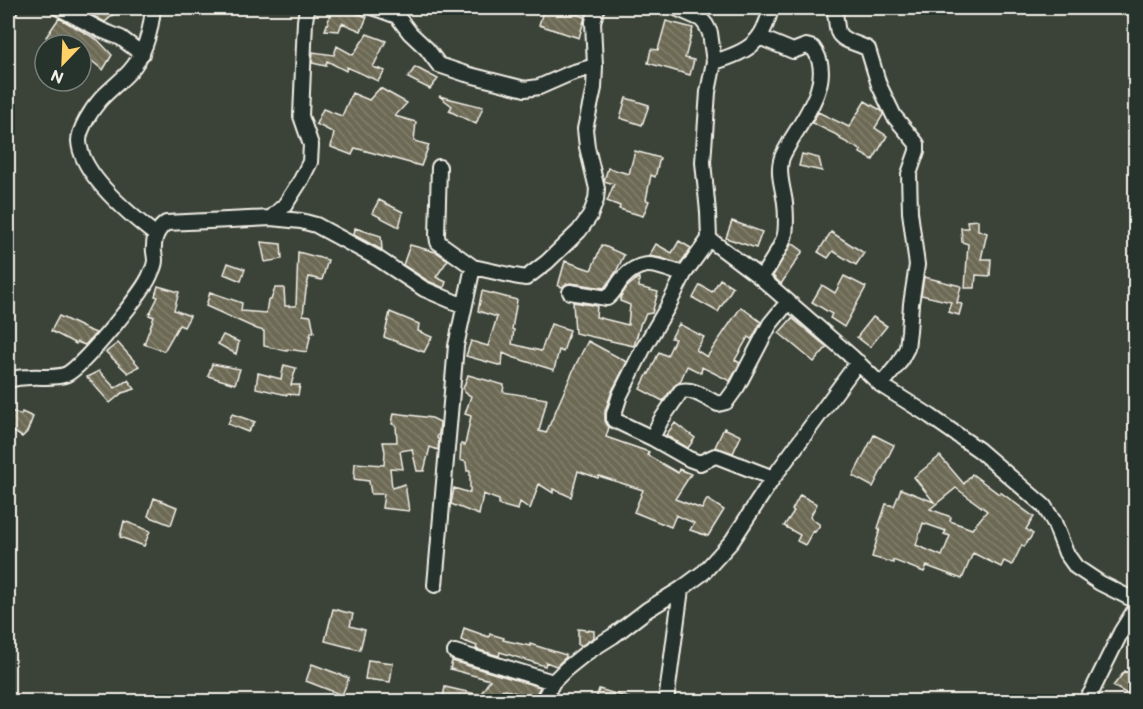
<svg xmlns="http://www.w3.org/2000/svg" width="1143" height="709" font-family="'Balsamiq Sans',sans-serif">
<style>
.building{fill:url(#building-back-hatch);stroke:#f4f1e8;stroke-width:1.5;fill-rule:evenodd}
.lines{fill:none;stroke-linecap:round;stroke-linejoin:round}
.minor-casing{stroke:#f4f1e8;stroke-width:18}
.minor{stroke:#26332d;stroke-width:14}
</style>
<defs>
<pattern id="building-back-hatch" width="6" height="6" patternUnits="userSpaceOnUse" patternTransform="scale(1.5)"><rect width="6" height="6" fill="#6c6955"/><path d="M-1 5l2 2M0 0l6 6M5-1l2 2" fill="none" stroke="#827f6d"/></pattern>
</defs>
<rect width="100%" height="100%" fill="#3b4339"/>
<filter id="ink" filterUnits="userSpaceOnUse"><feTurbulence type="fractalNoise" baseFrequency=".0167" numOctaves="2"/><feDisplacementMap in="SourceGraphic" scale="12" xChannelSelector="R" yChannelSelector="G"/><feConvolveMatrix kernelMatrix="1 2 1 2 8 2 1 2 1" color-interpolation-filters="sRGB"/></filter>
<g filter="url(#ink)">
<path class="building" d="M77 8H104L114 14 105 22Z
M333 8H343L367 17 361 31 342 23 339 31 325 30Z
M544 8H555L585 17 579 38 539 25Z
M59 18 98 40 112 55 103 70 81 52V45H59L46 37Z
M666 21 693 28 685 58 694 60 690 75 648 63 651 49 658 50Z
M367 34 386 41 373 67 385 71 378 81 347 67 346 71 327 61 326 66 312 63 313 52 334 55 337 46 353 55Z
M415 67 438 79 430 89 408 78Z
M380 88 407 103 395 116 416 122 414 141 429 145 421 166 355 148 352 155 331 147 334 133 316 124 323 109 342 116 352 93 369 100Z
M439 96 483 107 476 124 449 111 452 106Z
M626 98 649 105 642 125 620 118Z
M865 101 882 111 883 115 875 128 887 136 873 160 860 153 861 150 840 139 841 137 812 123 818 112 849 127Z
M635 151 660 158 655 177 651 175 646 200 649 201 643 216 619 209 620 206 607 201 614 184 604 181 608 168 629 174Z
M802 154 819 158 822 171 799 166Z
M379 200 403 212 399 227 372 213Z
M978 220V230L987 233 981 259H991L990 276 976 275 975 288H965L968 244 962 242 961 228H968L967 221Z
M732 221 762 232 756 248 726 238Z
M355 228 381 236 382 250 354 235Z
M831 232 864 253 856 265 833 251 828 258 818 252Z
M679 241 691 248 680 264 661 258 649 256 656 244 672 253Z
M261 242 281 244 282 259 265 262Z
M792 243 803 251 781 284 773 276Z
M410 245 436 252 448 260 436 277 446 282 444 288 428 281 403 265Z
M602 245 624 255 616 272 604 288 571 283 566 284 562 287 558 286 565 261 591 270Z
M298 252 328 260 322 280 309 277 306 290 303 315 311 316 314 332H311L307 352 287 349V351L264 346V331L257 329 206 306 210 292 242 303 241 311 266 313 268 300H271L275 288H284L285 306H296Z
M228 263 245 269 241 281 224 274Z
M844 276 866 287 844 327 830 318 832 314 812 302 822 285 835 293Z
M924 277 961 286 957 303 962 304 959 315 948 312 951 302 921 295Z
M638 278H639V287L658 292 652 313 646 314 642 322H641L634 346 575 333 573 302 597 306 596 317 628 325 630 305 620 301 621 296 627 287Z
M720 279 733 287 718 312 693 298 700 285 712 292Z
M158 286 179 292 174 310 190 316 184 327 179 325 164 351 144 344 154 317 149 315 158 297 155 296Z
M482 291 517 300 512 329 514 330 512 344 541 351 551 324 570 330 563 352 559 350 554 370 512 357 503 353 502 366 466 356 471 341 488 346 497 317 478 311Z
M741 307 761 322 753 337 751 339 748 337 735 360 740 363 730 381 702 367 701 373 687 366 680 382 674 386 663 401 640 389 648 373 649 374 659 352 667 356 675 339 671 338 679 324 704 337 696 350 707 357Z
M390 312 419 324 418 331 432 337 424 352 384 337Z
M59 316 86 329 96 333 85 345 77 342 76 344 51 331Z
M873 317 887 326 870 347 857 337Z
M792 318 827 347 814 362 779 333Z
M223 335 239 342 236 354 218 344Z
M588 341 627 362 612 391 605 411V421L609 427 606 437 649 452 647 455 678 473 679 469 691 474 675 499 702 509 707 499 724 510 708 536 690 530 694 523 676 515 671 527 634 512 643 490 599 476 598 478 578 471 571 497 553 489V493L539 484 530 509 520 502 518 510 499 505V500L483 494 479 515 451 504 454 488 470 493V471H467L466 462 460 460 461 444 465 445 471 416 465 414 471 396 464 392V390L463 389 468 375 504 385 503 392 547 399 539 431 546 433 576 364Z
M118 343 139 366 128 373 106 352Z
M212 364 240 369 235 384 208 376Z
M284 365 296 368 291 385H300L298 395 288 394 287 395 256 388 258 373 281 379Z
M99 371 115 388 128 380 135 389 122 393 110 403 87 377Z
M11 411 21 415 22 412 33 417 27 432 22 437 8 428V420Z
M394 413 432 418 440 422 439 433 437 438 439 440 438 450 430 447 424 471H417L412 449 400 451 403 469 390 468 392 488 405 484 409 511 382 508 384 494H371L369 481 354 479 355 463 384 465 385 452 383 442H397L396 425 392 424Z
M232 414 255 422 248 432 228 424Z
M675 423 695 438 688 448 666 435Z
M724 428 741 436 733 453 715 447Z
M874 435 894 445 873 487 853 476Z
M940 456 964 484 972 474 999 494 1000 492 1034 517 1026 529 1033 534 1024 547 1022 545 1012 565 1004 561 1001 567 973 553 962 579 927 566 924 572 893 560V563L872 557 880 529 878 528 886 504 894 506 901 489 934 502 914 477ZM956 488 987 511 972 529 950 521 951 517 930 509ZM923 523 946 531 944 534 950 536 942 556 916 545Z
M800 495 817 504 810 517 820 525 815 532 813 531 805 545 797 541 800 535 784 526 794 511 792 510Z
M154 498 177 507 171 525 148 516Z
M124 521 150 531 144 546 120 537Z
M333 609 353 614 350 626 365 630 360 650 325 641Z
M464 628 489 637 490 634 504 638 503 640 530 646V644L566 655V657L556 666 546 662 545 666 500 652 499 656 476 649 477 646 461 640Z
M578 629 594 631V637L581 646 578 645Z
M368 660 393 663 390 682 365 679Z
M452 661 540 687 534 698 503 689 494 702H442L445 687 480 695 490 680 450 669Z
M312 664 349 678 342 695 306 681Z
M1125 671 1136 678V699L1113 686Z
M599 689 632 699 631 702H595Z"/>
<g class="lines">
<g class="minor-casing">
<path id="minor" d="M59 8 101 30 121 38 142 54
M153 8C151 30 145 54 130 71 120 82 109 90 100 100 92 109 79 129 79 141 81 175 130 215 156 235
M375 8 397 16 410 33 427 49 439 65 466 74 525 89 539 87 571 73 595 66
M676 8 701 19 706 25 710 33 714 62 708 92 703 162 708 212 709 239 684 274 667 308 643 349 620 395 614 414V420L652 438 661 420 681 391C694 388 707 399 718 404L726 402 737 387 770 324 788 302
M834 8C836 15 836 24 838 32 842 42 859 43 868 49L879 85 894 116 917 144V151L909 174 910 212 917 265 911 304 909 331 907 348 899 363 881 385
M8 13 10 8
M759 37 793 51 806 46 813 48C835 77 806 115 791 140 788 147 782 154 781 161 778 173 782 185 784 197 786 206 787 230 784 238 779 252 769 265 761 278
M714 62C748 52 763 43 771 8
M439 167 437 235 438 242 473 267 514 276 526 278 547 262 579 231 590 216 596 200 597 189 587 147 585 129 594 88 595 66 593 22 597 8
M271 218 285 205 301 180 310 162 311 145 301 116 305 21 307 8
M709 239 761 278 852 357 881 385 930 416 979 450 1044 506 1054 522 1066 553 1076 567 1100 583 1136 601
M570 292 607 298C614 293 617 285 622 279 644 255 659 268 684 274
M8 380C15 378 23 377 30 377 41 376 56 379 67 374 83 366 145 291 151 273 153 269 155 264 155 260 155 255 153 251 154 246 154 236 158 229 166 223L271 218 301 221 316 225 377 258 424 289 464 306
M652 438 689 459 700 463 715 456 719 457 773 478
M435 585 456 346 473 267
M455 652 553 682
M542 702 553 682 566 669 586 653 613 636 647 610 681 589 704 572 732 541 773 478 858 362
M666 702 681 589
M1085 702 1091 693 1121 632 1136 608"/>
</g>
<use href="#minor" class="minor"/>
</g>
</g>
<rect width="1143" height="709" fill="none" stroke="#26332d" stroke-width="30"/>
<rect x="15" y="15" width="1113" height="679" fill="none" stroke="#f4f1e8" stroke-width="2" filter="url(#ink)"/>
<g transform="translate(63 63) rotate(203)"><circle r="28" fill="#26332d" stroke="#787f78" stroke-width="1.5"/>
<path d="M0-4.5L10 22L0 15L-10 22Z" fill="#ffd166"/>
<text y="-9" font-size="16" font-weight="bold" text-anchor="middle" fill="#f4f1e8">N</text>
</g>
</svg>
